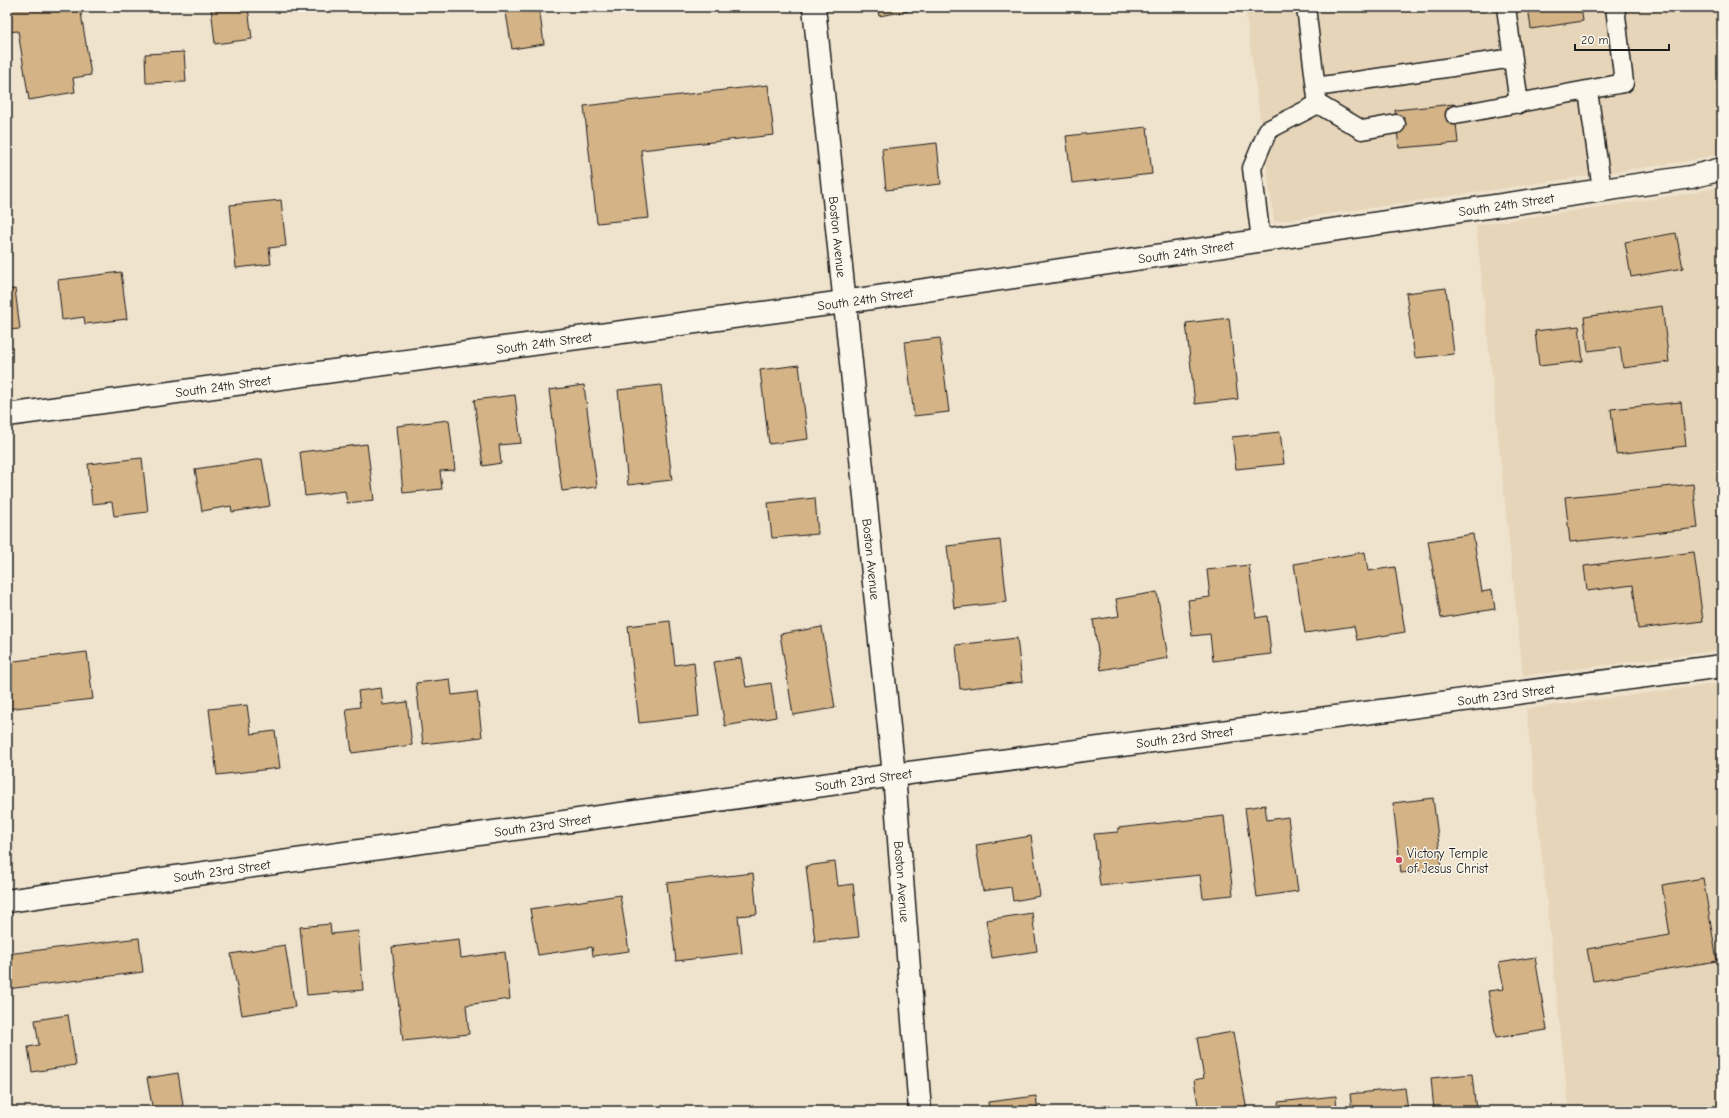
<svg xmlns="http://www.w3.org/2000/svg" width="1729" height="1118" font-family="'Comic Neue',sans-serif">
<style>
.built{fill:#e7d5b9}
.building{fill:#d4b387;stroke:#1c1c1c}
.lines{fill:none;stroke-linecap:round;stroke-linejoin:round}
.lane-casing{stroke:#1c1c1c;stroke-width:21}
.street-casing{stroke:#1c1c1c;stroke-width:25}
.lane{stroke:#fbf7ec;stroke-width:18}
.street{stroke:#fbf7ec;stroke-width:22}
.poi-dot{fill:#d1495b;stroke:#fbf7ec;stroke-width:1.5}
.labels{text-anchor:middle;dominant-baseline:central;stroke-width:3;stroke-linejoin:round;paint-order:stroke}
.street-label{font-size:13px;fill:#1c1c1c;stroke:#fbf7ec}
.poi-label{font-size:13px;fill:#1c1c1c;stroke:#fbf7ec;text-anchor:start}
</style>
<rect width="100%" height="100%" fill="#efe3ce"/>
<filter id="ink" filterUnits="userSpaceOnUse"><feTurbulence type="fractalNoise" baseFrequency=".025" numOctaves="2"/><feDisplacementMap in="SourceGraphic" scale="8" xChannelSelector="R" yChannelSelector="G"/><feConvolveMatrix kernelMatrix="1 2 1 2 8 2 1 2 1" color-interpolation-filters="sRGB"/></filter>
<g filter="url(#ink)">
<path class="built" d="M1245 7H1719L1722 31V153L1688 161 1274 222Z
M1722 186V650L1523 676 1476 225 1693 193Z
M1722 683V1111H1569L1526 709Z"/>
<path class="building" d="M7 7H80L91 75 73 78 75 92 29 100 18 31 7 32Z
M211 7H248L252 39 215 44Z
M505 7H539L544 44 512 49Z
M877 7H907L908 11 879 16Z
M1528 7H1581L1583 21 1531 29Z
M184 52 186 82 146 83 145 54Z
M768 85 774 135 641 150 649 218 597 223 584 106Z
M1454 104 1458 143 1399 148 1395 110Z
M1147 127 1152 174 1072 183 1066 136Z
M937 143 941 184 886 190 882 149Z
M281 200 286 246 269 248 271 264 236 268 230 205Z
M1676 233 1683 268 1631 277 1625 242Z
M121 272 127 319 85 324 84 317 62 320 58 280Z
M1446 288 1454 354 1415 358 1406 293Z
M15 289 20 329 7 330V290Z
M1662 306 1669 362 1623 368 1620 347 1588 351 1584 317Z
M1229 318 1238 399 1195 404 1186 323Z
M1579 326 1583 361 1539 366 1535 331Z
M940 338 949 412 914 416 905 342Z
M799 365 808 439 769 444 760 370Z
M584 385 597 487 562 491 549 390Z
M661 385 672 480 628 485 618 390Z
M515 395 521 443 499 445 501 463 483 466 474 400Z
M1681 402 1686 446 1616 454 1611 409Z
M449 420 455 470 440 471 442 489 403 493 397 426Z
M1280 432 1284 464 1236 469 1232 437Z
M367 444 374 500 347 503 345 491 305 496 300 452Z
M142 458 148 512 114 516 112 502 92 504 88 464Z
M262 459 270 506 232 512 231 506 202 511 195 469Z
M1693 484 1698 528 1570 542 1565 497Z
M815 498 818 534 772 538 768 503Z
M1473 534 1482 592 1492 590 1495 609 1441 618 1428 541Z
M1000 540 1007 602 954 608 947 546Z
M1365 552 1368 571 1395 567 1405 632 1357 640 1354 626 1305 633 1294 564Z
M1694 552 1703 621 1638 629 1633 585 1587 591 1584 566Z
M1249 565 1256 618 1267 616 1271 654 1213 661 1210 634 1192 636 1188 600 1210 597 1207 570Z
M1157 592 1168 658 1101 670 1093 620 1119 616 1116 599Z
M670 621 675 665 694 662 699 716 639 723 628 626Z
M822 627 835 708 793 715 780 634Z
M1017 638 1022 682 960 689 956 645Z
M87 652 93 699 7 709V662Z
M741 658 746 687 771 683 776 717 725 726 714 662Z
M450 679 452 695 477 692 482 737 423 744 416 683Z
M381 688 383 705 407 702 412 745 352 753 346 709 360 707 358 691Z
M247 705 251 734 275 731 280 768 217 775 209 709Z
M1433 798 1442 868 1401 873 1393 803Z
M1265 805 1267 820 1288 817 1298 891 1257 897 1245 808Z
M1224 816 1233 895 1203 898 1200 875 1100 886 1094 834 1118 832V828Z
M1031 836 1040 896 1013 901 1011 887 983 891 976 845Z
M835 862 838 886 853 884 859 937 815 942 806 866Z
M753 873 757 914 738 916 742 953 676 961 667 883Z
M1703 878 1717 961 1593 981 1587 949 1670 935 1662 885Z
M620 895 629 951 593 956 592 947 538 955 530 909Z
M1032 913 1037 951 992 958 986 920Z
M330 924 331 934 358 931 363 990 307 995 300 927Z
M139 938 143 972 7 989V954Z
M459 939 461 958 505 952 510 999 466 1005 469 1034 403 1041 392 947Z
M285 945 295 1007 242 1015 231 954Z
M1535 957 1547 1030 1496 1038 1488 991 1504 989 1499 963Z
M68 1015 76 1065 32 1072 28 1047 39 1045 35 1020Z
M1233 1032 1247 1111H1199L1194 1080 1204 1078 1197 1038Z
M178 1073 184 1111H153L147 1078Z
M1472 1074 1476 1111H1434L1431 1078Z
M1405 1088 1408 1111H1352L1350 1094Z
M1036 1096 1038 1111H989L988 1102Z
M1336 1096 1337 1111H1279L1278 1102Z"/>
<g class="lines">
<g class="lane-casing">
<path id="lane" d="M1306 7 1317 98
M1506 7 1519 104
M1316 87 1513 58
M1588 91 1602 190
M1318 104 1362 130 1396 124
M1455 115 1624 83 1615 7
M1261 240 1252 168 1268 130 1318 104"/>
</g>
<g class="street-casing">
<g id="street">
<path id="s1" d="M814 7 894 775 920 1111"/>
<path id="s2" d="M7 415 844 302 1691 177 1722 169"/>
<path id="s3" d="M7 901 894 775 1722 666"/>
</g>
</g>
<use href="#lane" class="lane"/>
<use href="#street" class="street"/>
</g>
</g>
<circle class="poi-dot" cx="1399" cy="860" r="4"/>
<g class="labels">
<g class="street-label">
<text stroke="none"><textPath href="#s2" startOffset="1514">South 24th Street</textPath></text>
<text stroke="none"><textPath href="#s1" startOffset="231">Boston Avenue</textPath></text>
<text stroke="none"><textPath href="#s2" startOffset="1190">South 24th Street</textPath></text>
<text stroke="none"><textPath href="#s2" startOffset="866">South 24th Street</textPath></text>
<text stroke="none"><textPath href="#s2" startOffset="542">South 24th Street</textPath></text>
<text stroke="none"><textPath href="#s2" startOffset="218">South 24th Street</textPath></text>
<text stroke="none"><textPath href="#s1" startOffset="555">Boston Avenue</textPath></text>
<text stroke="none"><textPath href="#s3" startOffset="1513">South 23rd Street</textPath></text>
<text stroke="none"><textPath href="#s3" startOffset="1189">South 23rd Street</textPath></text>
<text stroke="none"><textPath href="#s3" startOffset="865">South 23rd Street</textPath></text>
<text stroke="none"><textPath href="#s3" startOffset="541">South 23rd Street</textPath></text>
<text stroke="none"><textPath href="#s3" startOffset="217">South 23rd Street</textPath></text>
<text stroke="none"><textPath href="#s1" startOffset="879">Boston Avenue</textPath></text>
</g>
<g class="poi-label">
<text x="1407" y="853">Victory Temple<tspan x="1407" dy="15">of Jesus Christ</tspan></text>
</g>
</g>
<rect width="1729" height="1118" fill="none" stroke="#fbf7ec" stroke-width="24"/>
<rect x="12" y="12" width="1705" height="1094" fill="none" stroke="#1c1c1c" stroke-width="1.5" filter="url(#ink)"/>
<path d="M1575 44v6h94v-6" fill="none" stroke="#1c1c1c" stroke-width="2"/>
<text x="1581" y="44" font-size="12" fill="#1c1c1c" stroke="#fbf7ec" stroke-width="3" paint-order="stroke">20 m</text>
</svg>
